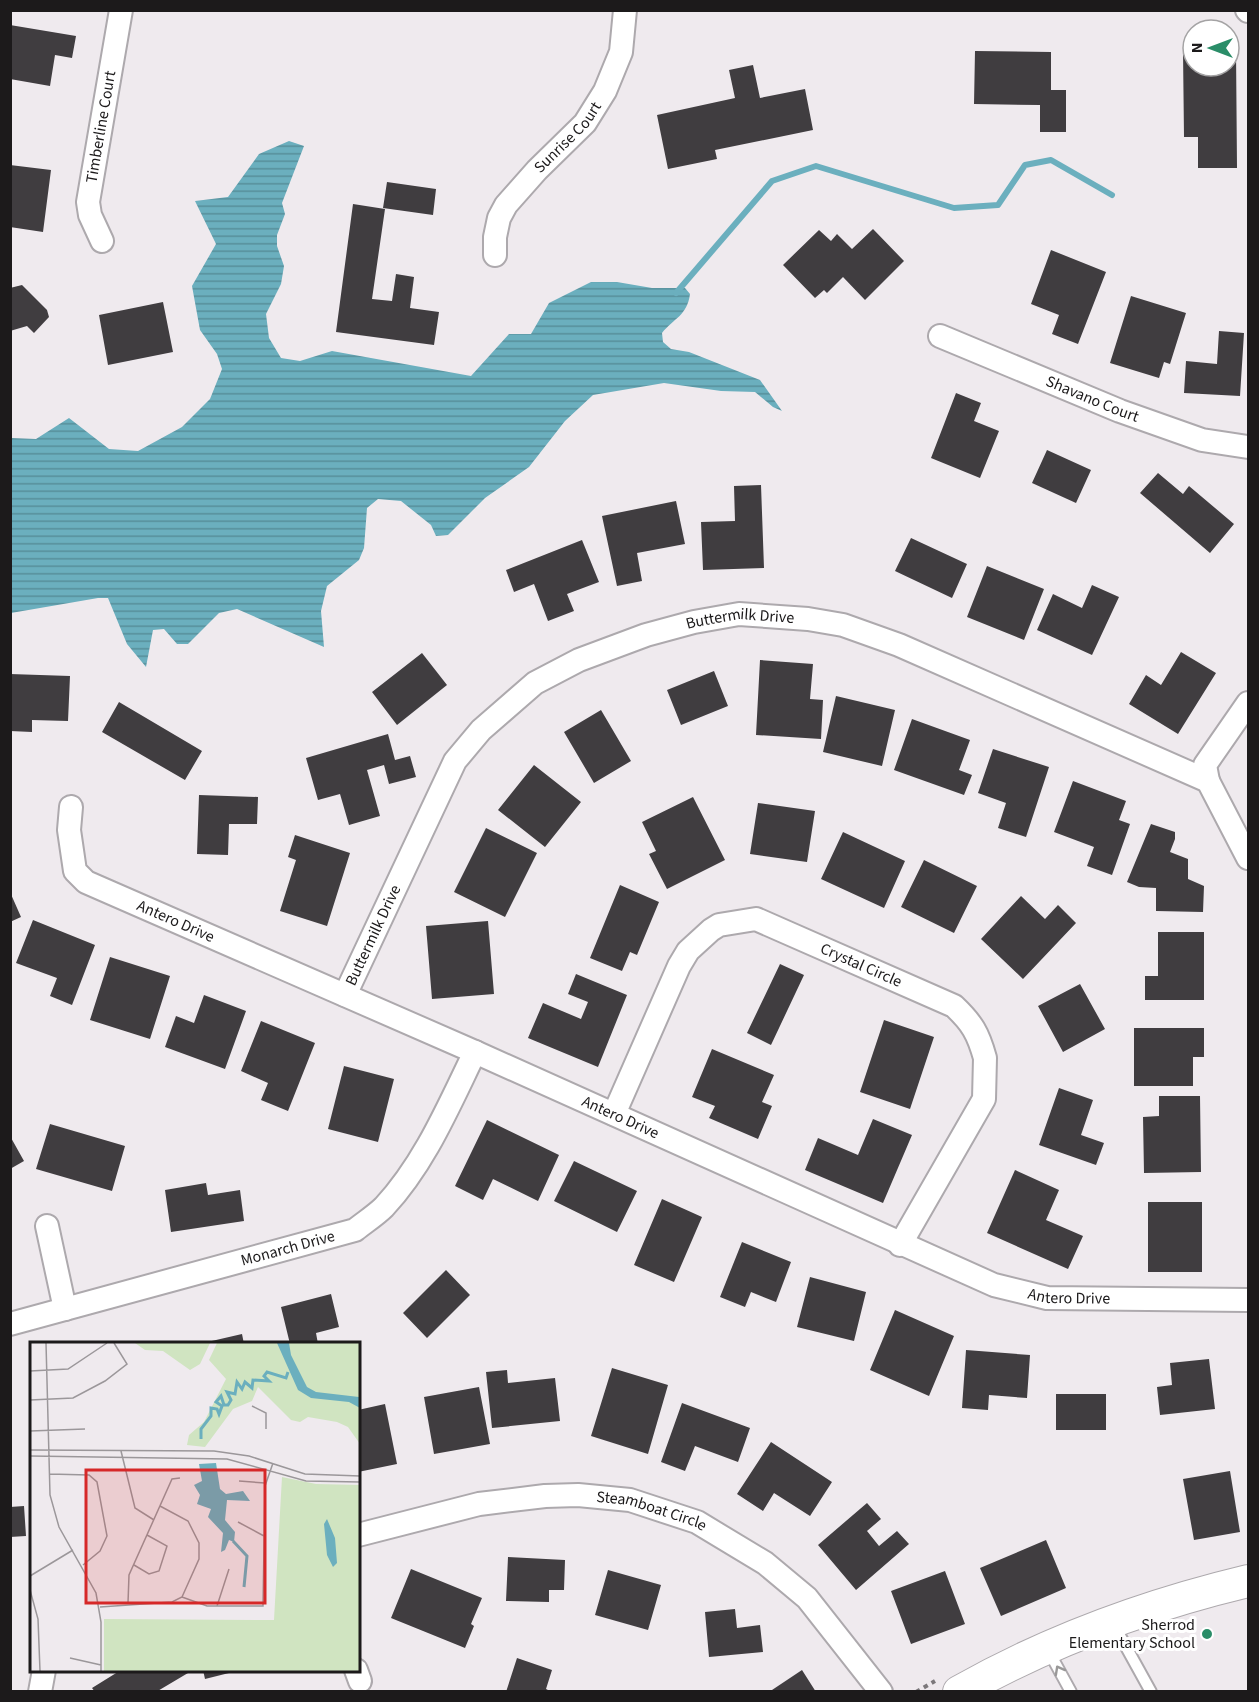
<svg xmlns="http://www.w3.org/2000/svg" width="1259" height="1702" font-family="'Source Sans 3',sans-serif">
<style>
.water{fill:url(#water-rules)}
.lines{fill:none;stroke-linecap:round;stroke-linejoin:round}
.stream{stroke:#6bafbe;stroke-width:6}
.building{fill:#403d40}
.lane-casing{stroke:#ada9ad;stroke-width:14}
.street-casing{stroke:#ada9ad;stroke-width:26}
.secondary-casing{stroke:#ada9ad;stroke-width:34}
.path{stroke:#7c787b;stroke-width:4;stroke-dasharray:4.5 4.5;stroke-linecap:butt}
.lane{stroke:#fff;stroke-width:10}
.street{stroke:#fff;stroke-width:22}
.secondary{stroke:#fff;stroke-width:32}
.oneway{stroke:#999898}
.poi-dot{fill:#2a8d68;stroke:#fff;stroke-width:2}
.labels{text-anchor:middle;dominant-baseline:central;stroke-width:6;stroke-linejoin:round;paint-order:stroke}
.street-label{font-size:16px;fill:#1c1a1b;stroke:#fff}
.poi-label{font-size:16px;fill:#1c1a1b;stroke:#fff;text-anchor:end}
.inset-river{fill:none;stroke:#6bafbe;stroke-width:3}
.inset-road{fill:none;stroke:#9b979a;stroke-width:1.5}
.view{fill:#d62828;fill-opacity:0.15;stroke:#d62828;stroke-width:3}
.inset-edge{fill:none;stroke:#1c1a1b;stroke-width:3}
</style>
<defs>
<pattern id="water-rules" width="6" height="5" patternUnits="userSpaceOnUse" patternTransform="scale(1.5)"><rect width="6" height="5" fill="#6bafbe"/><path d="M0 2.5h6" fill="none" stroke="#578e9a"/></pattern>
</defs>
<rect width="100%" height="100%" fill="#efeaee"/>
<path class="water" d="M289 141 304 146 282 203 285 214 277 235V246L284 266 281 284 266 314 269 338 281 358 300 361 332 351 471 376 509 334H531L549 303 591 282H617L652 288H685L690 294C687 316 674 318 662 333L663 342 671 349 689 352 760 380 782 411 773 407 755 392 721 391 664 383 593 395 565 421 529 467 485 498 448 535 436 536 431 525 401 501 378 499 367 508 364 548 359 560 327 586 321 611 324 647 237 609 219 613 188 644H177L164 629 153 630 146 667 127 644 108 598H98L11 613V438L36 439 69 418 109 449 138 451 182 427 210 399 222 369 217 354 200 330 192 286 216 244 195 201 228 197 259 154Z"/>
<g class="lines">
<path class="stream" d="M676 293 772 181 816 166 954 208 998 205 1025 165 1051 160 1112 195"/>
</g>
<path class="building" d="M10 25 76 36 72 58 55 55 50 86 10 79Z
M1229 50H1236L1237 168H1198V137H1184L1183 51H1193V66H1229Z
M975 51 1051 52V90H1066V132H1040V105L974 104Z
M753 65 760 98 805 89 813 130 715 150 717 159 668 169 657 115 735 98 729 70Z
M10 165 51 170 43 232 10 227Z
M387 182 436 189 433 215 383 208Z
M353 204 385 209 372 299 392 301 396 274 414 277 410 308 439 312 434 345 336 332Z
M873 229 904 261 865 300 843 277 827 293 824 290 815 298 783 265 819 230 831 241 837 234 852 249Z
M1051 250 1106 272 1078 344 1052 334 1059 315 1031 304Z
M22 285 47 310 49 317 34 333 27 326 10 331V288Z
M1131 296 1186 313 1170 364 1164 362 1159 378 1110 363Z
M163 302 173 352 108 365 99 315Z
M1219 331 1244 333 1240 396 1184 393 1186 361 1217 364Z
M956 393 981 403 974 421 999 431 980 478 931 458Z
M1047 450 1091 470 1076 503 1032 483Z
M1158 473 1183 494 1189 486 1234 524 1210 553 1140 493Z
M761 485 764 568 703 570 701 522 735 521 734 486Z
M676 501 685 544 637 553 642 581 617 586 602 516Z
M911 538 967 564 952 598 895 571Z
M582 540 599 582 567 594 574 611 548 621 534 584 514 592 506 570Z
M987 566 1044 589 1024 640 967 617Z
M1092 585 1119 597 1092 655 1037 630 1053 594 1082 608Z
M1181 652 1216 673 1178 734 1129 704 1146 675 1161 685Z
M422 653 447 685 397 725 372 692Z
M760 660 813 664 810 699 823 700 821 739 756 735Z
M714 671 728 706 681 725 667 690Z
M10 674 70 676 68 721 32 720V732L10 731Z
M836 696 895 710 882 766 823 752Z
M119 702 202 751 185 780 102 732Z
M601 710 631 761 594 783 564 732Z
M912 719 970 740 959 770 972 775 964 795 894 770Z
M388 734 395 760 410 756 416 777 389 784 384 765 367 770 380 816 349 825 340 794 318 800 306 758Z
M993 749 1049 767 1026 837 998 828 1006 803 978 793Z
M534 765 581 802 545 847 498 810Z
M1073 781 1126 801 1119 820 1130 824 1112 875 1087 866 1094 847 1054 832Z
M199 795 258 797 257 824H229L228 855 197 854Z
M693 797 725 860 667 889 649 854 656 851 642 822Z
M758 803 815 811 807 862 750 854Z
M1151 824 1175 832V839L1170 852 1188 859V879L1204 886 1203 912 1156 911V888L1139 887 1127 882Z
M486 828 537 853 505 917 454 892Z
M843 832 905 861 884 908 821 879Z
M295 835 350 853 327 926 280 911 296 860 288 857Z
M924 860 977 886 954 933 901 907Z
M620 885 659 902 637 955 630 952 622 971 590 958Z
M10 892 21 917 10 922Z
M1021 896 1045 919 1058 905 1076 923 1023 979 981 939Z
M33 920 95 945 72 1005 50 996 57 978 16 963Z
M488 921 494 994 432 999 426 926Z
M1158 932H1204V1000H1145V976H1158Z
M110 957 170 976 150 1039 90 1020Z
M780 964 804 975 771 1045 747 1033Z
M576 974 627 995 598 1067 528 1038 543 1003 581 1019 588 1002 568 994Z
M1080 984 1105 1029 1063 1052 1038 1006Z
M204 995 246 1011 225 1069 165 1047 176 1016 194 1023Z
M884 1020 934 1037 910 1109 860 1092Z
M261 1021 315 1043 288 1111 261 1100 268 1083 241 1071Z
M1134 1028H1204V1057H1193V1086H1134Z
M712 1049 774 1075 762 1102 772 1106 758 1139 709 1118 715 1106 692 1097Z
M344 1066 394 1079 378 1142 328 1129Z
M1059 1088 1093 1100 1081 1135 1104 1143 1096 1165 1039 1145Z
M1159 1096H1200L1201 1172 1144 1173 1143 1117 1159 1116Z
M873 1119 912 1135 883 1203 805 1170 818 1138 858 1155Z
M487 1120 559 1155 538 1201 493 1179 483 1200 455 1186Z
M50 1124 125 1146 112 1191 36 1169Z
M10 1136 24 1161 10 1169Z
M574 1161 637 1191 617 1232 554 1201Z
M1015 1170 1059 1190 1046 1220 1083 1236 1068 1269 987 1233Z
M206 1183 208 1195 240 1190 244 1221 171 1232 165 1190Z
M662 1199 702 1217 674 1282 634 1265Z
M1148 1202H1202V1272H1148Z
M742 1242 791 1262 776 1302 751 1292 745 1307 720 1297Z
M446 1270 470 1295 427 1338 403 1313Z
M810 1277 866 1292 854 1341 797 1327Z
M331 1294 339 1327 316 1333 318 1344H290L281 1307Z
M895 1310 954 1336 929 1396 870 1370Z
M242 1334 244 1344H203V1343Z
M966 1350 1030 1355 1027 1398 989 1395 988 1410 962 1408Z
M1209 1359 1215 1409 1160 1415 1157 1387 1172 1385 1170 1363Z
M612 1368 668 1385 648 1454 591 1436Z
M507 1370 508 1383 555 1378 560 1421 492 1428 486 1372Z
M479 1387 490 1444 434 1454 424 1397Z
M1056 1394H1106V1430H1056Z
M682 1403 750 1428 738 1462 695 1446 685 1471 661 1462Z
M385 1404 397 1464 358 1472V1427H361L358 1410Z
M771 1442 832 1482 810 1516 774 1493 763 1511 737 1494Z
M1230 1471 1240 1532 1194 1540 1183 1479Z
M867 1503 881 1519 867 1531 879 1546 897 1531 909 1544 856 1590 818 1545Z
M24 1506 26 1536 10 1537V1507Z
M1046 1540 1066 1588 1001 1616 980 1568Z
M508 1557 565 1560 564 1590H549V1602L506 1601Z
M411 1569 482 1598 471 1624 474 1626 465 1648 391 1618Z
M608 1570 661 1585 648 1630 595 1615Z
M945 1571 965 1624 911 1644 891 1591Z
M735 1609 737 1628 760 1625 763 1652 709 1657 705 1612Z
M517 1658 552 1670 546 1689 552 1692H506Z
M121 1670H187L188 1673 156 1692H95L92 1688Z
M203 1670H237V1671L205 1679Z
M802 1670 816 1692H769Z"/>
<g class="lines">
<g class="lane-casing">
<path id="lane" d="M1114 1625 1151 1692
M1048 1650 1071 1692"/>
</g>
<g class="street-casing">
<g id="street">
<path d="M1247 10 1248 11"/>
<path id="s1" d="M102 241 90 215 88 202 121 10"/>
<path id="s2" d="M495 255V237L499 218 506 205 537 170 585 123 605 91 621 52 625 10"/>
<path id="s3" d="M940 336 1120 411 1202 440 1248 447"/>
<path d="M1208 781 1205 765 1248 703"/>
<path id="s4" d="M71 807 69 830 75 871 86 882 475 1052 994 1285 1047 1298 1248 1300"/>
<path id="s5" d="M345 995 455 761 481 730 535 683 579 660 646 635 694 622 739 614 808 619 843 625 899 645 1208 781 1248 858"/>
<path id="s6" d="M614 1114 679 966 688 951 711 930 719 925 756 919 954 1006C972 1023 978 1033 985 1058L984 1099 900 1245"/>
<path d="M47 1226 65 1309"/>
<path id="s7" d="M10 1324 355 1230C365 1222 376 1215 384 1207 425 1163 449 1105 475 1052"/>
<path id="s8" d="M358 1535 479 1504 545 1496 578 1495 630 1500 697 1522 765 1563 807 1598 881 1692"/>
<path d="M356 1670 360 1681"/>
<path d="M40 1692 44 1670"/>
</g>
</g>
<g class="secondary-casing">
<path id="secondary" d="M959 1692C1049 1641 1148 1605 1248 1581"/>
</g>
<path class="path" d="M916 1692 935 1681"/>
<use href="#lane" class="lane"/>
<use href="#street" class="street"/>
<use href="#secondary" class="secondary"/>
</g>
<defs><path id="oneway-chevron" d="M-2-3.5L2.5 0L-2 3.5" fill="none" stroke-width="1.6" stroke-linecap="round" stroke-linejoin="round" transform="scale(1.5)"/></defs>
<use class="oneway" href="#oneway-chevron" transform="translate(1059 1670) rotate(-119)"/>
<circle class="poi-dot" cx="1207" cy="1634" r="6"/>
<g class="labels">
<g class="street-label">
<text stroke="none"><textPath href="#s1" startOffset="118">Timberline Court</textPath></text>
<text stroke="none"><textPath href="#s2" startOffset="144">Sunrise Court</textPath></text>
<text stroke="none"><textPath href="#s3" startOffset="165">Shavano Court</textPath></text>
<text stroke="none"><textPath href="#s5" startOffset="588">Buttermilk Drive</textPath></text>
<text stroke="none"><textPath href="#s4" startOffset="178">Antero Drive</textPath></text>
<text stroke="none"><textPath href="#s5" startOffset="66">Buttermilk Drive</textPath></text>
<text stroke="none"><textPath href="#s6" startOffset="372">Crystal Circle</textPath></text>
<text stroke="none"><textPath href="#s4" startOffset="664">Antero Drive</textPath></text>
<text stroke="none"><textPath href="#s7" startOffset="288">Monarch Drive</textPath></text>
<text stroke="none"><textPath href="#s4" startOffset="1150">Antero Drive</textPath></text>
<text stroke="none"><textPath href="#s8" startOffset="300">Steamboat Circle</textPath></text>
</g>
<g class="poi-label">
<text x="1195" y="1625">Sherrod<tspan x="1195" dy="18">Elementary School</tspan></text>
</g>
</g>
<g transform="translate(30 1342)">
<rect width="330" height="330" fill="#efeaee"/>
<path d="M252 135 286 142 330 143V329H74V277L244 278Z" fill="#d0e4c1"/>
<path d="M105 1H180L170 22 160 28 133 9 115 8ZM187 1H330V102L318 85 307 80 278 75 270 80 261 78 228 45 222 59 203 67 175 105 157 103 159 93 174 80 196 37 179 18Z" fill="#d0e4c1"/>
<path d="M247 1H259L261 13 277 45 286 50 329 55 330 66 319 60 281 56 268 48ZM186 121 190 147 196 152 213 149 220 159 197 158 195 178 205 190 204 200 199 198 195 208 191 210 193 191 178 175 181 167 167 162 170 153 164 143 172 139 169 122ZM297 177 305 196 307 221 303 225 297 213 294 182Z" fill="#6bafbe"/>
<path class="inset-river" d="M171 97V87L181 74V66L187 67 189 72 192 64 186 60 191 54 194 63H198L201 58 197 50 205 52 207 40 212 47 215 40 222 46 223 38 239 39 234 34 237 30 256 36 258 30M203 199 217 214 214 245"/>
<path class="inset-road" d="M16 1 20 153 29 185 66 251 71 280V329M0 29 38 27 77 1M0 58 43 56 75 39 97 22 84 1M222 64 236 71V87M0 89 55 87M0 108 184 109 219 114 275 132 330 134M91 109 105 166 124 178M0 114 197 117 276 139 330 140M19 132 59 133 67 140 77 194 70 209 53 223M209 139 235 141M208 180 234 194M104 223 119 232 129 229 137 204 117 193M0 234 43 208M0 248 8 277 10 329M152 255 177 264H233L235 144 243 121M98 261 99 233 142 137 150 136M187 264 199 227M70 265 142 260 152 255 169 217V201L158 179 130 164M40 316 71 323"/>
<path class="view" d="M56 128H235V261H56Z"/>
<rect width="330" height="330" class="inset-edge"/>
</g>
<rect width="1259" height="1702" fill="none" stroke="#1c1a1b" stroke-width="24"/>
<g transform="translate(1211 48) rotate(270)"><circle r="28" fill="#ffffff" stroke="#a4a3a4" stroke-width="1.5"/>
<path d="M0-4.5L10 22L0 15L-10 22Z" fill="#2a8d68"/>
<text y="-9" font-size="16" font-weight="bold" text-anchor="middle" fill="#1c1a1b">N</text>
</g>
</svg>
